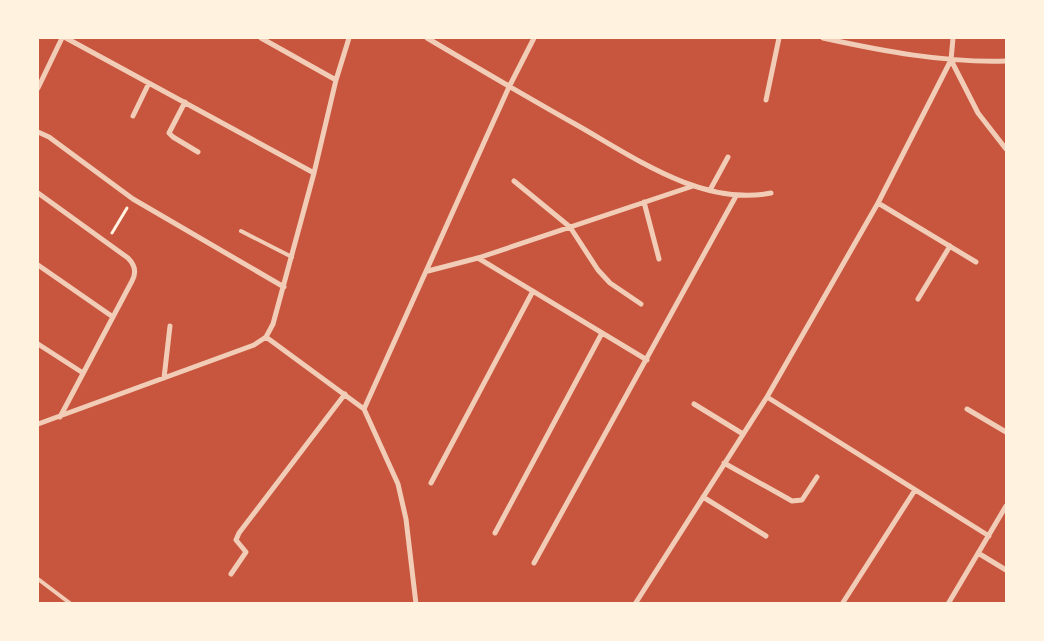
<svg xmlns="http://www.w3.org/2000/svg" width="1044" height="641" font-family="'IBM Plex Sans',sans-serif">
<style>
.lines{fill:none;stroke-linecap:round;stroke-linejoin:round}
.path{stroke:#fff3e0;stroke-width:3}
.service{stroke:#f1ccb7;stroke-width:4}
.minor{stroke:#f1ccb7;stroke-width:5}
</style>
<rect width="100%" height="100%" fill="#c8553d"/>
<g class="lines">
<path class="path" d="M112 233 127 208"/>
<path class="service" d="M241 231 292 257
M38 579 71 604"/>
<path class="minor" d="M66 38 314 173
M261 38 336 80
M427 38C476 67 525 96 575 124 632 156 702 207 771 193
M823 38C882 51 945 63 1006 61
M951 60 978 113 1006 149
M38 88 62 38
M766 100 779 38
M185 102 169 133 173 137 198 152
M133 116 149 83
M38 132 49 137 133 199 284 287
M514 181 570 227 598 270 610 283 641 304
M710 190 728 157
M38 193 128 258C135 265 137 272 132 281L60 417
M644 202 659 259
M878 203 976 262
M478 258 647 360
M38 265 113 317
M428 271 478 258 693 186
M918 299 950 246
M266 337 364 409 398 484 406 519 416 604
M38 344 83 373
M164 378 170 326
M767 397 989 536
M694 404 743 434
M364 409 509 87 534 38
M967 409 1006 432
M38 424 254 345 266 337 273 324 314 173 336 80 349 38
M724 463 792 501 802 500 817 477
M431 483 533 291
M703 497 766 536
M495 533 602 333
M978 553 1006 570
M534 563 736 196
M231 574 246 552 236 540 239 533 345 394
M635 604 767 397 878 203 951 60 953 38
M842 604 915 490
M948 604 1006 506"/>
</g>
<rect width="1044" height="641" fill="none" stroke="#fff3e0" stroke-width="78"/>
</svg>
